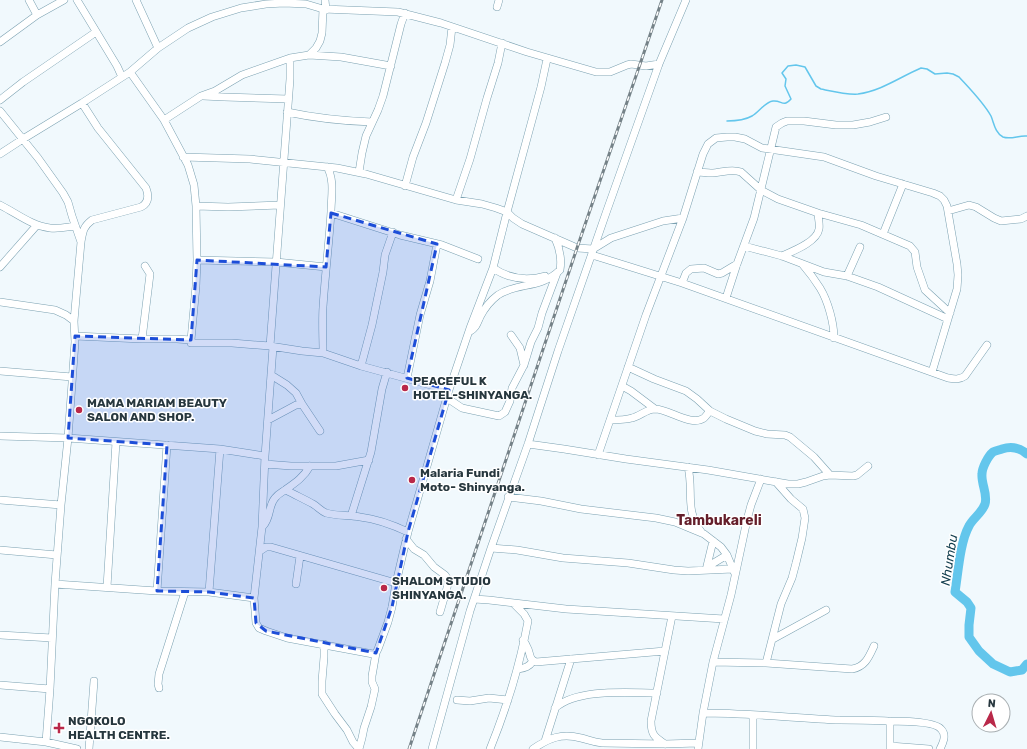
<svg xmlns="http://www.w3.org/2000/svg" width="1027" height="749" font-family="Rubik,sans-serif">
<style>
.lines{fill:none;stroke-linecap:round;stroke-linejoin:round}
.stream{stroke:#63c6ec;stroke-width:1.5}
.river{stroke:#63c6ec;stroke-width:9}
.minor-casing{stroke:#7ba1b1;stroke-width:8}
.minor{stroke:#fff;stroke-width:7}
.rail-casing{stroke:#758288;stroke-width:3}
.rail{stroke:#fff;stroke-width:1.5;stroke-dasharray:4.5;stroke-linecap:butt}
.marked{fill:#1d4ed8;fill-opacity:0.2;stroke:#1d4ed8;stroke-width:3;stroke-dasharray:8 5;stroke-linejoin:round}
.poi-dot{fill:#b92849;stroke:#fff;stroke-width:1.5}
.labels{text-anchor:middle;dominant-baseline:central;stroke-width:3;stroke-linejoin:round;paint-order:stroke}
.poi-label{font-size:12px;font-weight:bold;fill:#27373e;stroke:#fff;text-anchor:start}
.water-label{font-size:13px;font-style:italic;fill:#133f4f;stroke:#fff}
.quarter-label{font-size:14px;font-weight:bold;fill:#641e2a;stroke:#fff}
</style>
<rect width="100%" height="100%" fill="#f1f9fd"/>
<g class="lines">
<path class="stream" d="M727 121C735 121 745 120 752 116 759 112 765 102 773 101 782 100 783 108 791 99L785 86 786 79 782 73 788 66 796 65 805 67 816 86 821 89C831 91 848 95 858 94 881 91 900 77 921 68L927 69 935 74 947 73 953 74 959 77C970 89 983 102 991 116 994 123 995 133 1003 137 1011 140 1019 135 1027 136"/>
<path class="river" d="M1027 454C1020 448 1011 446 1002 449 999 450 995 451 993 452 988 456 982 468 982 474 981 484 988 494 985 504 982 513 973 518 969 526 960 542 958 574 955 592L967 602 971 608 969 625V637L979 651 993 664 1010 672 1022 670 1027 664"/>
<g class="minor-casing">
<path id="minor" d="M29 0 37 15
M77 0 117 66 122 77
M136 0 158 48
M325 0 326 10
M497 7 499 0
M0 42 37 15 64 0
M309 55 341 57 391 66
M130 72 164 120 188 165 194 185 196 206 197 260 196 286 191 340
M203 96 224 97 288 99
M0 100 23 82 96 32
M0 111 38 158 63 193 68 202 72 216 81 242
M287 112C315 118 343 121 372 122
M164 120 201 96 215 91 242 75 290 58 309 55 316 48 320 41 322 33 323 9
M0 154 23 139 82 103 130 72 158 48 188 28 212 17 241 8 266 4 284 3 306 4 323 9 398 12 441 23 527 52 596 72H610L627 65 631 64 646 66 659 64
M183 157 250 159 337 168 366 174 456 200 482 204 496 208 507 212 513 218 522 224 577 248 593 249 611 238 663 221 683 218
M359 172 362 153 366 136 378 110 383 96 401 24 405 13
M697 172C702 172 706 173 711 173 721 173 731 168 741 172L761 190 778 199 818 213 861 225 910 246 915 252 917 267 925 290 950 313
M405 186 413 157 426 123 445 63 450 45 452 27
M456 200 470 159 487 98 498 63 502 43
M0 205C16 213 32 226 50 228 59 229 67 227 75 226
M196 206 228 207 280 205
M948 211 969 205 976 207 994 218 1001 221 1021 219 1027 216
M331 213 400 235 442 245 478 259
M883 234 903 184
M744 246 782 256 824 272 847 276 878 287 948 319
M592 255 682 283 948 378C955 379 959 380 965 376L987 345
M782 256C793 251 817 242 819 229 820 224 818 218 818 213
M197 260 276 262 326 267
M803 265C809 272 815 280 820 288 828 301 834 323 834 338
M0 267 37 225
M493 268C509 279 527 281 545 276
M847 276 860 247
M682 283 686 273 691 269 704 268 718 274 722 273 737 264
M726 298 737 264 754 218 776 127 782 123 787 121H804L836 125H853L870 122 886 117
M0 302 55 310 66 315 74 321
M469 332C476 328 477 324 480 317 484 309 490 301 498 295 518 282 541 289 560 270 562 258 560 249 555 238
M511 335 520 348 524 365
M75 336 142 339H177L191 340V343H232L270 346 302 351 323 353 361 366 449 390
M142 339 150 274 145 266
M270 346 290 79V58
M273 347 265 456 262 527 254 598 256 623 259 628 266 631 287 638 373 654 376 653 378 649 388 622 392 607 396 583 408 532 449 390 470 328 493 268 507 212 541 87 547 59
M323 353C323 338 322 322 323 307 325 276 329 244 331 212 331 198 335 180 327 167
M361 366 372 325 383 272 385 255 393 232
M628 367 654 379 686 391 697 399 710 411 726 419 755 431 767 434 785 435 790 437 814 457 830 475
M0 371 72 377
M271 375 287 385 296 393 302 404 320 431
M407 378 420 315 430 281 437 244
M622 386 631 391 655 409
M447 398 462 408 499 416 505 412 510 401 512 388 524 365 531 342 538 328 542 313 557 273
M268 420 296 405 302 404
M610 420C617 420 625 420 632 418 640 416 647 409 655 409 669 409 691 427 704 418 706 416 708 413 710 411
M0 436 68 438 220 449 265 456
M528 444 564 449 626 459 708 470 788 484H798L806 482 823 476 830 475 853 476 857 475 868 466
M598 455 646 315 683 218 703 154 708 144 716 138 727 137H735L745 139 762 148 824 157 876 176 933 193 940 196 944 200 947 206 957 264 958 275 957 289 932 372
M265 464 291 466H336L369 460
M688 467C694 492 684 510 702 533
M286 490C295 495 304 499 313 504 318 507 321 511 326 513 337 516 349 515 360 517 377 519 393 525 408 532
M508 497 541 501 581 509 656 518 675 522 704 534 721 547 727 555 735 574
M0 500 61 505
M351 516 371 452 382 389 387 372
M263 526C271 518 268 506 275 498 278 494 282 492 285 490 295 483 304 477 310 466
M406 539 414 549 424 555 434 567 445 575 447 578 448 582 447 588 440 612
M491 548 517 550 563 558 628 563 674 570 688 571 733 569
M0 550 57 555
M260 551 266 547H271L396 583
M707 567 727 555
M706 570 713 541
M55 584 157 591 209 592 254 598
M296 584 300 556
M107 587 116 442
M157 591 167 445
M209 592 220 449
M474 599 489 600 566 609 724 619
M0 635 52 638
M773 639 826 610
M523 640C525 643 526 644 527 647 531 653 528 659 536 662L665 651
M324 644V657L322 681V694L335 714 347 730 353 742 359 749
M713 662 766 663 852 669C865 667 869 657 874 646
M766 663 781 604 792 578 796 563 802 538 805 518 803 509 791 499 776 482
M518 669C525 668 529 667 533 661
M0 685 50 689
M159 688 158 684 159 674 185 592
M457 700 470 701 489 698 508 700
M555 708C578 688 628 693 657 693
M703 713C749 713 794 718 840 720 856 720 872 720 888 721 899 721 935 721 941 729 947 735 943 743 940 749
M753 715V749
M0 737 46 742 77 749
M545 741 571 659
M46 742 50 689 55 584 61 505 68 438 75 342 74 321 81 242C83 231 83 227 92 220L141 207C149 203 149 196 146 188L98 128 82 103
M665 744C654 737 651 734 651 721L672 616
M890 746 929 749
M89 749 94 681
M359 749 362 738 364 728 371 707 375 689 372 682V676L376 653
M432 749 470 611 491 548 528 444 558 351 606 213 659 64 686 0
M490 749C507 707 520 665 528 621L524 614 514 604
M533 749C549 738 561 733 581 738 589 740 593 742 602 743L665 744 698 743
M698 749 703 713 713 662 731 595 747 520 751 505 761 479
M890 749V721"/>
</g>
<use href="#minor" class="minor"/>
<g class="rail-casing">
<path id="rail" d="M409 749 577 248 662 0"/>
</g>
<use href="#rail" class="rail"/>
</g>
<path class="marked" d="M331 213 437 244 407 378 449 390 408 532 392 607 376 653 266 631 256 623 254 598 209 592 157 591 167 445 68 438 75 336 191 340 197 260 326 267Z"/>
<g class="poi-dot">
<circle cx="405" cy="388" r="4"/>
<circle cx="79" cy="410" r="4"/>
<circle cx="412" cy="480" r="4"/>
<circle cx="384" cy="588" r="4"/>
<path d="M57 722h4v4h4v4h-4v4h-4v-4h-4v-4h4z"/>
</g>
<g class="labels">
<g class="poi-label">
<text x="413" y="381">PEACEFUL K<tspan x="413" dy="14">HOTEL-SHINYANGA.</tspan></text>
<text x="87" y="403">MAMA MARIAM BEAUTY<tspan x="87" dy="14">SALON AND SHOP.</tspan></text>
<text x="420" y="473">Malaria Fundi<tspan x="420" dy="14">Moto- Shinyanga.</tspan></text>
<text x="392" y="581">SHALOM STUDIO<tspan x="392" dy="14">SHINYANGA.</tspan></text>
<text x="68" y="721">NGOKOLO<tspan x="68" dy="14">HEALTH CENTRE.</tspan></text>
</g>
<g class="water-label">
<text transform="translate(949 560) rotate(-81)">Nhumbu</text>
</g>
<g class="quarter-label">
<text x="719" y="520">Tambukareli</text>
</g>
</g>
<g transform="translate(991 713) rotate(5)"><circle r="19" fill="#ffffff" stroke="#a9afb2"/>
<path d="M0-3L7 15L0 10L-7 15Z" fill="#b92849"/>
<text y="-6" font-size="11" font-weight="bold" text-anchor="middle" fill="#27373e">N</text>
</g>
</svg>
